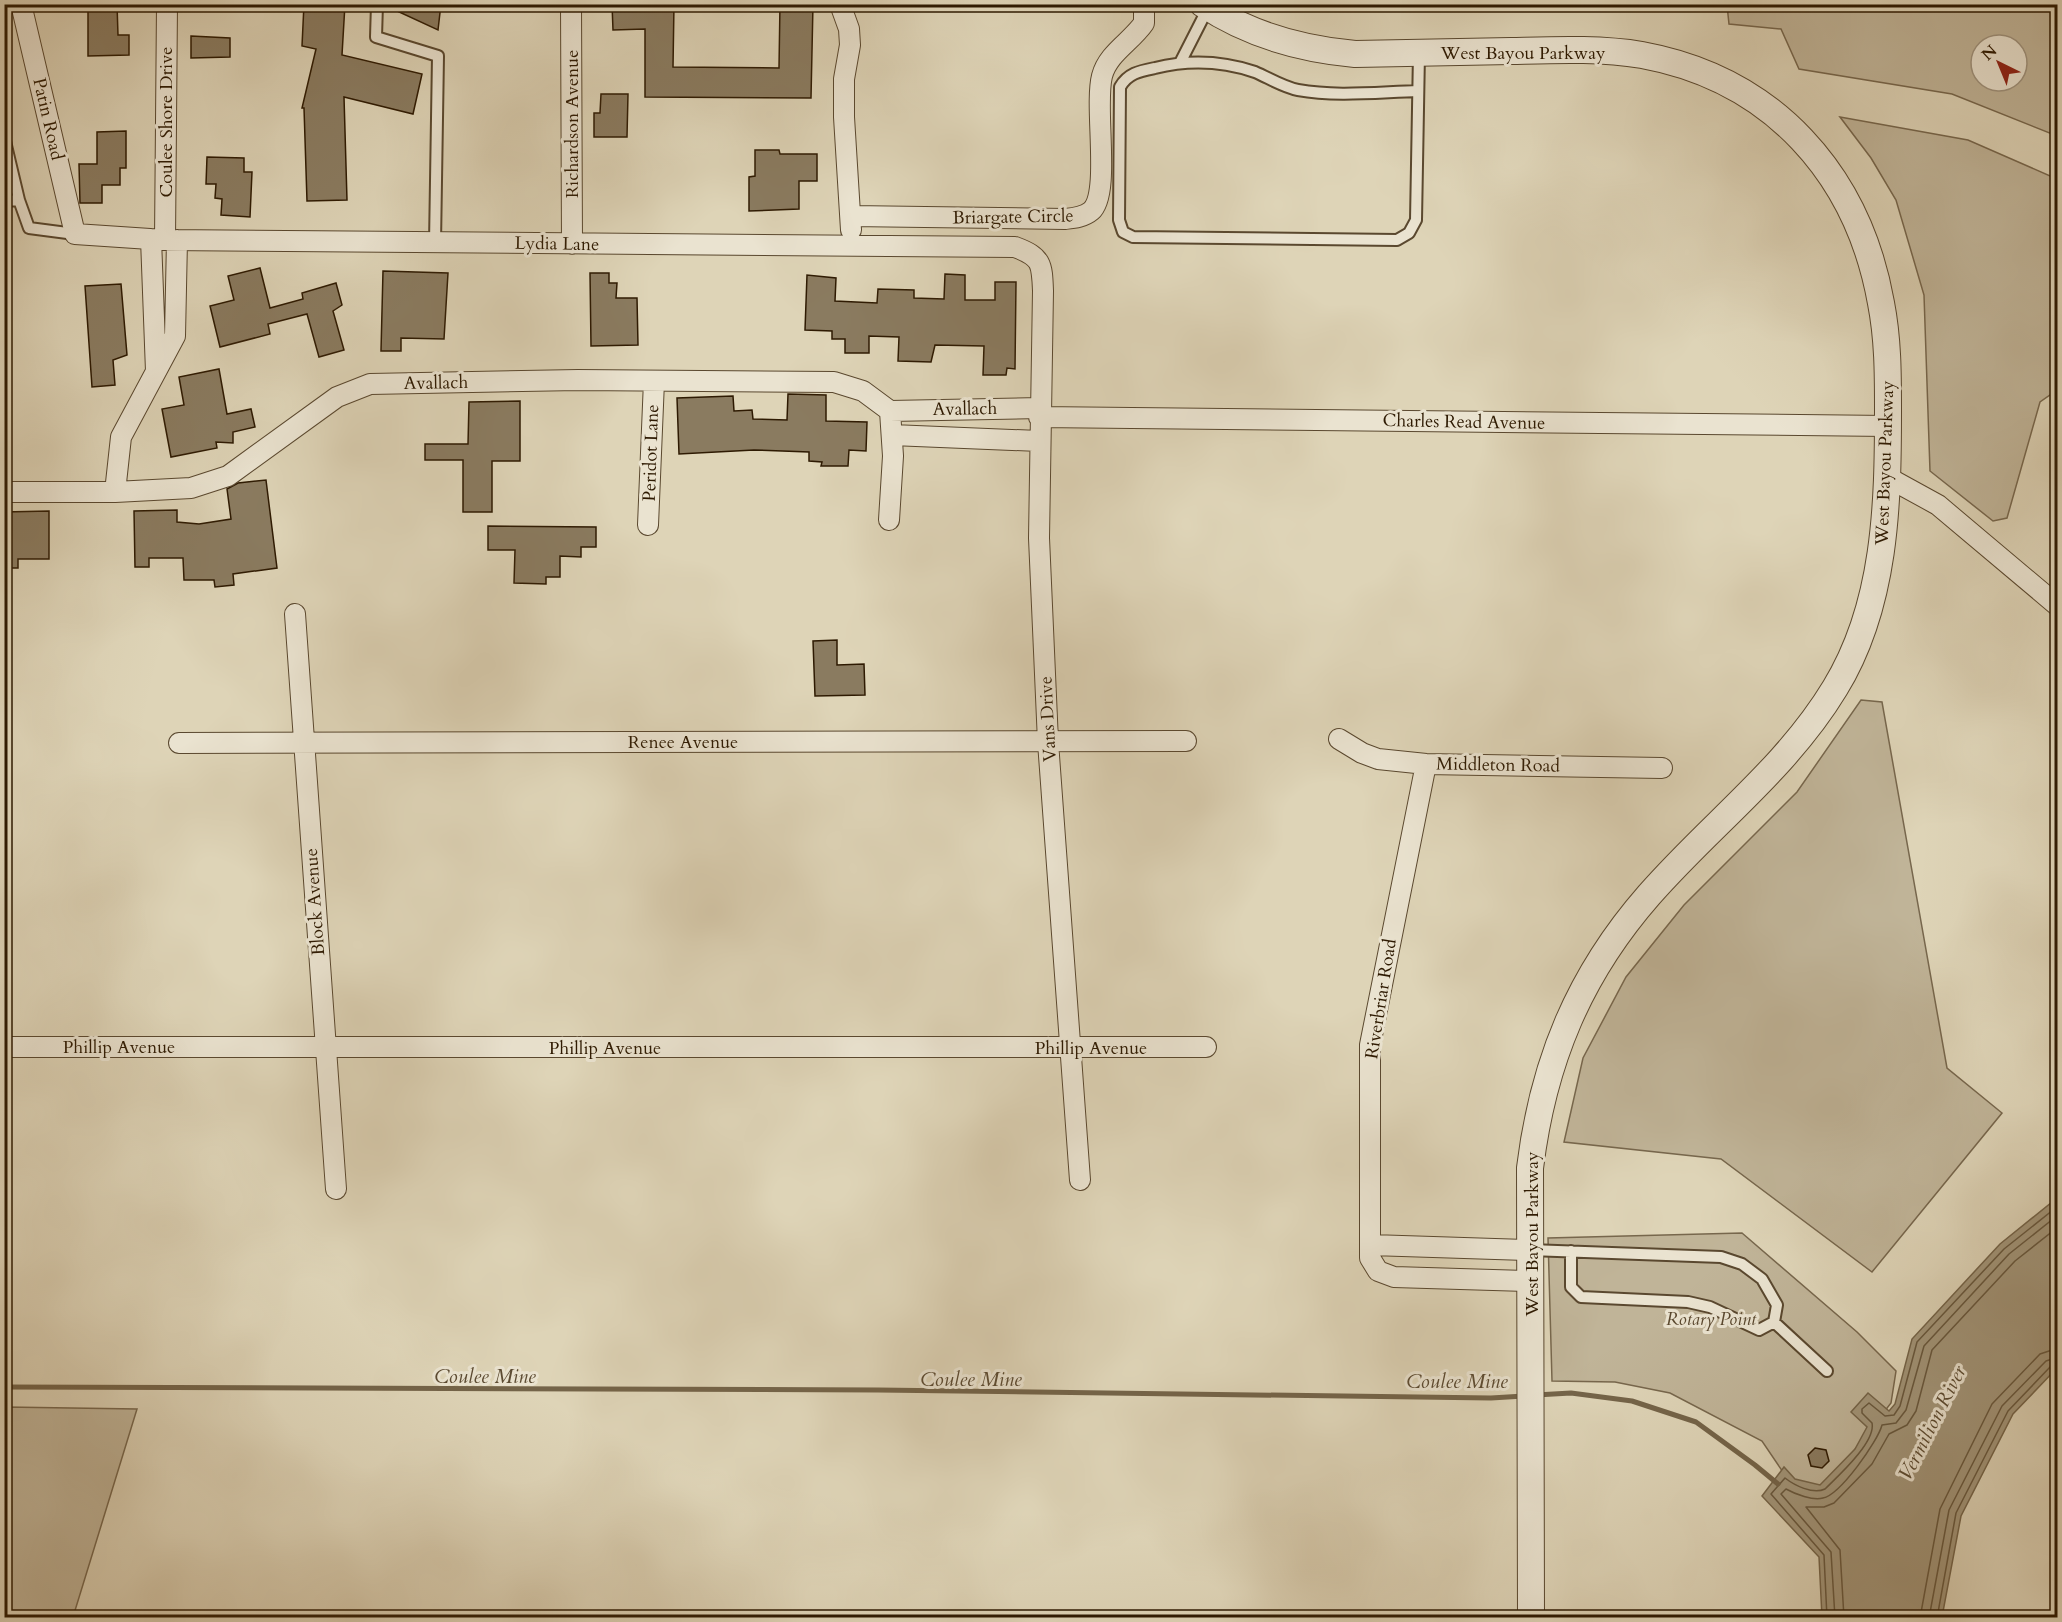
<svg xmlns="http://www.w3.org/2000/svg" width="2062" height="1622" font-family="Cardo,serif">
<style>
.green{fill:#c0b498;stroke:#77674d;stroke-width:1.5;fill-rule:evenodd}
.water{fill:#a29579;stroke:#746449;stroke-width:1.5}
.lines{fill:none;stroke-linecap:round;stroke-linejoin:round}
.shore{stroke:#68583e;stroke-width:1.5}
.stream{stroke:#746449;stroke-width:5}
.building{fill:#8a7b60;stroke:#2e1a02;stroke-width:1.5}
.service-casing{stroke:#5a482f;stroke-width:14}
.minor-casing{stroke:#5a482f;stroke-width:22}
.tertiary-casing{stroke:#5a482f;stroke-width:28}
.service{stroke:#eae3d0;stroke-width:10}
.minor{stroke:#eae3d0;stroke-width:20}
.tertiary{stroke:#eae3d0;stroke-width:26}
.labels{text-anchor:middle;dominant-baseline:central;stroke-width:6;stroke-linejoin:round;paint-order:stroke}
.street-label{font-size:18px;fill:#2e1a02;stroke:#eae3d0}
.park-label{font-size:18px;font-style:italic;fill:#5a482f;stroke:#eae3d0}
.water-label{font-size:20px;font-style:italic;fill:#5c4b32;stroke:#eae3d0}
</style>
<rect width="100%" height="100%" fill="#ded4b7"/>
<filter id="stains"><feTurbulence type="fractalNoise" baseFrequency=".00333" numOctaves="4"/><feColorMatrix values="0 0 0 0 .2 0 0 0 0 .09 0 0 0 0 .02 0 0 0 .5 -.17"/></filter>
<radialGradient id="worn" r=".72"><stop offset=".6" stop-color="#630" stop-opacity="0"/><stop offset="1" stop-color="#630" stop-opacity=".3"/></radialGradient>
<path class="green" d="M1727 5H2055L2058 6 2057 136 1952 94 1799 69 1781 29 1729 24ZM1981 45H2017V81H1981Z
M1840 117 1968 140 2057 179V390L2040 402 2007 518 1993 521 1930 471 1924 295 1896 200 1871 158Z
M1861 700 1882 702 1947 1068 2002 1113 1872 1272 1721 1159 1564 1142 1583 1058 1626 977 1684 905 1797 792Z
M1742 1233 1857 1332 1896 1371 1891 1403 1822 1492 1791 1484 1762 1441 1670 1393 1615 1382 1552 1381 1548 1238Z
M5 1407 137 1409 73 1617H5Z"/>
<path class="water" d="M2057 1198V1368L2013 1414 1961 1516 1942 1617H1822L1819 1557 1762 1496 1784 1467 1795 1479 1820 1485 1855 1449 1867 1427 1851 1412 1868 1393 1889 1411 1895 1404 1912 1339 2000 1244Z"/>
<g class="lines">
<path class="shore" d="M1827 1618 1824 1555 1771 1494 1785 1478C1794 1485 1813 1495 1825 1489 1838 1476 1876 1442 1872 1423L1862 1413V1409L1869 1403 1885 1416 1894 1415 1900 1406 1917 1342 2004 1249 2058 1206
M1835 1618 1831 1552 1781 1494 1786 1489C1795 1494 1813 1501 1823 1498 1840 1495 1878 1441 1882 1425L1896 1423 1906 1410 1924 1346 2009 1254 2058 1215
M1844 1618 1840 1550 1806 1507H1824L1834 1503 1872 1464 1889 1434 1907 1425 1916 1411 1932 1350 2015 1261 2058 1227
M1920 1618 1940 1509 1992 1404 2040 1354 2058 1348
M1929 1618 1949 1510 2002 1406 2046 1361 2058 1357
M1937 1618 1956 1513 2008 1411 2051 1366 2058 1365"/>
<path class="stream" d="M4 1387 878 1390 1491 1398 1524 1396
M1536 1395 1571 1393 1632 1401 1696 1422 1755 1465 1778 1484"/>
</g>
<path class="building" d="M88 4H117L118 35H129V55L88 56Z
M304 4H345L342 55 422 74 413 114 344 97 347 200 307 201 304 108H302L316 49 302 46Z
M384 4H441L438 30 384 5Z
M612 4H674L673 67 779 68 780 4H813L811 98 645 97V29L613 30Z
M191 36 230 38V57L191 58Z
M601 94H628L627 137H594V113H600Z
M126 131V168H120V185H102V203H80L79 164H97V132Z
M755 150H779L780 154H817V181H799V209L749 211V177L755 176Z
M207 157 244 158V172H252L250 217 221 215 222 199 215 198 216 184H206Z
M260 268 270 308 303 299 302 293 336 283 342 305 333 311 344 350 319 357 307 314 268 324 270 334 220 347 210 306 234 300 228 276Z
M383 271 448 273 444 339 401 338V351H381Z
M590 273H609V283H617L616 298H637L638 345 591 346Z
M945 274 965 275V300H995V282H1016L1015 369 1007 368 1006 375H983L984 346 935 345 931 362 898 361 899 337 869 336V353H845V339H832V331L805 330 807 275 836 278 835 301 877 303 878 289 914 290V298L944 299Z
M121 284 127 355 113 360 115 385 92 387 85 286Z
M219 369 227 414 251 409 255 427 233 432V443L216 442 217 448 171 457 162 409 184 405 179 377Z
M788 394 826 395V421L867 422 866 451 849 450 848 466H821L822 462 809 461V452L754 450 679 454 677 398 733 396 734 411 752 410 753 419 787 420Z
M520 401V461H492V512H463V460H425V444H468L469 402Z
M266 480 277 568 233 574 234 585 215 587 214 580H184L183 558H149V567H135L134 511 177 510V522L199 524 231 519 227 489 238 483Z
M49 511V559H18V568H4V512Z
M488 526 596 527V547H581V557L560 556V577H546V584L514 583 515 550H488Z
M837 640V665L864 664 865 695 815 696 813 641Z
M1815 1448 1826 1450 1829 1461 1822 1468 1811 1466 1808 1455Z"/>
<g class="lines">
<g class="service-casing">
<path id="service" d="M377 4 376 37 438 56 435 243
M1181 61 1208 8
M1418 91C1379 92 1336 97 1298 90 1283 87 1269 78 1255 72 1222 61 1187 60 1155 68 1140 71 1128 73 1120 87L1119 220 1123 232 1133 237 1397 240 1409 233 1416 220 1419 53
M4 137 19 200
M4 201 19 200 29 228 75 234
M1530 1250 1721 1257 1742 1264 1762 1279 1777 1305 1774 1322 1759 1330 1710 1307 1688 1302 1581 1297 1571 1287V1251
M1774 1322 1827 1371"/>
</g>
<g class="minor-casing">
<path id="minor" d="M21 4 75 234 165 240 1015 247C1042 257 1042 264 1043 291L1039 538 1048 742 1080 1180
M571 4 572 244
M840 4 849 29 850 45 844 79V117L851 230
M851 216 1065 219C1074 218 1084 217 1091 211 1111 194 1094 107 1102 76 1108 53 1131 42 1144 23V4
M151 239 156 371
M165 240 167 4
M890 411 1040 408
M1039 417 1888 426
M892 435 1039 441
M1887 477 1938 505 2058 606
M4 492H115L191 488 228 476 337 397 370 384 578 380 834 382 863 391 890 411 893 456 889 520
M115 492 121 437 175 336 177 240
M648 525 654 381
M295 614 336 1189
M1339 739 1362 753 1378 759 1426 764 1662 768
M179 743 1186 741
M1426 764 1370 1045V1258L1378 1271 1394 1277 1530 1281
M4 1047H1206
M1371 1245 1528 1250"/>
</g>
<g class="tertiary-casing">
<path id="tertiary" d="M1203 4C1249 35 1301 49 1355 54 1407 53 1459 52 1511 51 1555 50 1599 48 1642 55 1773 79 1858 174 1881 303 1888 339 1888 374 1888 410 1888 504 1886 605 1835 688 1786 769 1711 824 1649 895 1579 975 1543 1062 1530 1168L1531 1618"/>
</g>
<use href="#service" class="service"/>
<use href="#minor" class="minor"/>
<use href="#tertiary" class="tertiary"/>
</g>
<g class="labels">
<g class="street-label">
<text x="1523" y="53">West Bayou Parkway</text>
<text transform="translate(48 119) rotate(77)">Patin Road</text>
<text transform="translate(166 122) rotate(-90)">Coulee Shore Drive</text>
<text transform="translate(572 124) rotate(-90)">Richardson Avenue</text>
<text transform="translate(1013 217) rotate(-1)">Briargate Circle</text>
<text transform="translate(557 244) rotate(1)">Lydia Lane</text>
<text transform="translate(436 383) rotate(-1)">Avallach</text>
<text transform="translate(965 409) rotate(-1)">Avallach</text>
<text transform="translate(1464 422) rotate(1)">Charles Read Avenue</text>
<text transform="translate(651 453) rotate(-88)">Peridot Lane</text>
<text transform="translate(1885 463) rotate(-88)">West Bayou Parkway</text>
<text transform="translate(1048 719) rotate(-93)">Vans Drive</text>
<text x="683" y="742">Renee Avenue</text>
<text transform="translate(1498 765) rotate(1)">Middleton Road</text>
<text transform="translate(315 902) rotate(-94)">Block Avenue</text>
<text transform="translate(1381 999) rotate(-81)">Riverbriar Road</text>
<text x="119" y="1047">Phillip Avenue</text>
<text x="605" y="1048">Phillip Avenue</text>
<text x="1091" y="1048">Phillip Avenue</text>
<text transform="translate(1532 1234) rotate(-90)">West Bayou Parkway</text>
</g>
<g class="park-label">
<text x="1711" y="1319">Rotary Point</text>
</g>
<g class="water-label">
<text x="485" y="1376">Coulee Mine</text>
<text x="971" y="1379">Coulee Mine</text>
<text x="1457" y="1381">Coulee Mine</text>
<text transform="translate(1932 1423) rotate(-63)">Vermilion River</text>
</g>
</g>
<rect width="2062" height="1622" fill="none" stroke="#ded4b7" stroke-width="24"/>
<rect x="6" y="6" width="2050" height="1610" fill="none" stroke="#2e1a02" stroke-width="3"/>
<rect x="12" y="12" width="2038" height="1598" fill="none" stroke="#2e1a02" stroke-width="1.5"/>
<g transform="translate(1999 63) rotate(317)"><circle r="28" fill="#eae3d0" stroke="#9f937e" stroke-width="1.5"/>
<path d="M0-4.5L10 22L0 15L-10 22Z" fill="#8f2418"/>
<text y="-9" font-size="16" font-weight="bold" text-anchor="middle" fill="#2e1a02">N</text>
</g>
<rect width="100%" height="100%" filter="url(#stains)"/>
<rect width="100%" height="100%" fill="url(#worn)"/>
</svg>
